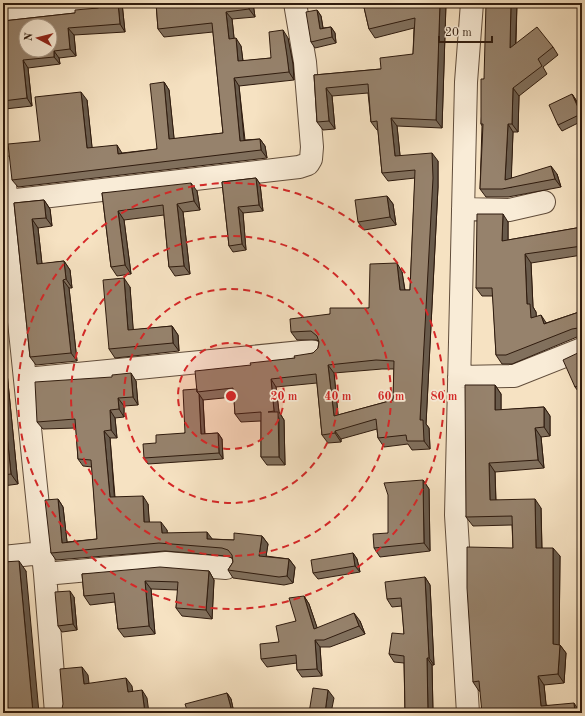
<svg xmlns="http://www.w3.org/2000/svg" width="585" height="716" font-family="'Old Standard TT',serif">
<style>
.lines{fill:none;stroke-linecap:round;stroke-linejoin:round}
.minor-casing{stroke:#614d3b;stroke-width:24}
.minor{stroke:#f9ecd7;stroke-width:22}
.wall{fill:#81705d;stroke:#2f1b0e;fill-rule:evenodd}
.shaded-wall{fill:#695b4c;stroke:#2f1b0e}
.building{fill:#96826c;stroke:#2f1b0e;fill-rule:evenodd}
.ring{fill:none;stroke:#d62828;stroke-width:2;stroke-dasharray:7 5}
.centre{fill:#d62828;stroke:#f9ecd7;stroke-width:2}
.ring-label{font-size:12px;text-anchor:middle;font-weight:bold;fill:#d62828;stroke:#f9ecd7;stroke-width:3.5;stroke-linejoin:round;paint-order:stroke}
</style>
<rect width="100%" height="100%" fill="#f6e2c2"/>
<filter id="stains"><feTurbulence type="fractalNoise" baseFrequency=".005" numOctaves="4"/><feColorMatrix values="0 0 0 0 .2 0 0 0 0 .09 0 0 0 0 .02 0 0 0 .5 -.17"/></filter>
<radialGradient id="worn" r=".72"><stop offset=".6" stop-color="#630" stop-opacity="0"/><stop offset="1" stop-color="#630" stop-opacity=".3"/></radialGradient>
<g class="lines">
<g class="minor-casing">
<path id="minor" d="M3 14 102 3
M3 166 45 574 56 713
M8 201 299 167 308 164 311 159 312 147 305 62 295 3
M463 209 509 210 544 202
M459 377 514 376 582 349
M26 379 312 351
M3 557 42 553
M45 574 166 563 226 568
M468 713 456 515 466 82 472 3"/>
</g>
<use href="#minor" class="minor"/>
</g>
<path class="wall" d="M106 3H122L125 32 74 35 76 56 59 58 60 64 28 68 32 106 5 109 3 106V21L75 13 98 8 104 5Z
M156 3H253L255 17 232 19 234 38 241 46 243 61 271 58 288 38 293 64 294 80 239 86 245 140 260 139 265 146 267 158 18 187 12 180 40 141 87 100 92 148 122 153 157 149 164 82 169 90 174 139 223 133 213 32 164 37 158 29Z
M363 3H446L442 128 397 126 400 156 438 161V187L426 424 429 428 430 449 412 450 408 444 384 447 378 438 377 429 341 439V442L328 443 322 435 317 383 276 387 279 412 284 420 285 465H267L261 457V421L241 422 235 414 234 397 203 400 205 434 218 433 222 439 223 459 148 464 144 458 156 443 185 433 197 389 251 365 295 358 313 353 318 348 319 342 317 340H297L291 332 330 314 369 308 402 272 405 290H410L415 178 388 181 382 173 378 130H377L371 122 368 93 332 96 335 129 323 130 317 122 314 75 381 69 413 54 414 28 375 38 369 29ZM382 369H394L393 400 338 415 334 373Z
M517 3 516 44 553 47 558 55 543 67 547 74 519 96 518 132H513L511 178 557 174 561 187 508 197H486L480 189 482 126 481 124 484 79Z
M317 10 321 16 323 28 331 27 335 33 336 43 315 48 311 42Z
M572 94 576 100 582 112V121L562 131 558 125Z
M256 178 260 184 263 211 243 213 246 250 233 252 229 246 222 182Z
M197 191 200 210 183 212 190 274 175 276 169 267 164 215 124 220 131 274 117 276 111 267 102 193Z
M387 196 393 204 396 225 364 230 358 222Z
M44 200 50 209 52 226 38 228 42 264 64 261 70 270 72 288H69L77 361 36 365 30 357 14 203Z
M508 222V240L582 227V255L531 263 533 307 536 312V317L546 323 582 311V337H577L512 364H502L496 355 493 296H482L476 288Z
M130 287 133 330 172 326 178 335 179 351 115 358 109 349Z
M3 332 18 484 3 486Z
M582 351V395H581L575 387 581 352Z
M136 381 138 405 124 406V417L115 418 117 438H110L115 497 148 504 149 522 167 530V533L212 539 234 540 262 536 268 544 266 556 289 559 295 567 293 583 284 585 233 578 228 570 233 562 232 558 227 556 165 551 56 560 51 553 58 499 63 507 67 542 97 539 92 467 83 466 78 459 76 428 43 429 37 422Z
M495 385 501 394V410L544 407 550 416V436L541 437 544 468 495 472 496 500 541 508 542 548 560 556 559 645H560L566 653 564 683 544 685 546 705 580 712V713L479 691 473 682 513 548 512 525 473 526 466 517Z
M423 480 429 489 430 551 380 557 374 548 388 533Z
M353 553 357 559 360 572 318 579 313 573Z
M3 562 26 571 5 684H3Z
M209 571 214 580 212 619 182 616 176 608 178 590 151 589 155 634 124 637 118 629 115 602 90 605 84 596 82 574Z
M425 577 430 585 434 665H432L433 713H406L405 711 404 663 394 662 389 654 404 634 402 606 392 607 387 599Z
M304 596 309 604 317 628 360 621 365 634 330 647H320L322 676 302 677 297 670V663L267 667 261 659 279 642 296 621Z
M74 597 77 630 62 632 58 626Z
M227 693 231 699 234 713H188Z"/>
<path class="shaded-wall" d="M118 3H122L125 32 120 24Z
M249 3H253L255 17 249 9Z
M440 3H446L442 128 436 120Z
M511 3H517L515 57 510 48Z
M317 10 321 16 324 34 320 29Z
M226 12 232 19 235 47 229 39Z
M331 27 335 33 336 43 332 37Z
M68 28 74 35 76 56 70 49Z
M283 30 288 38 293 64 294 80 289 72Z
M236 38 241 46 244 69 238 61Z
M54 51 59 58 60 64 54 57Z
M23 60 28 68 32 106 27 98Z
M234 78 239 86 245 149 240 141Z
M164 82 169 90 175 147 169 139Z
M326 88 332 96 335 129 329 121Z
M513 88 519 96 518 132 512 124Z
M81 92 87 100 93 156 87 148Z
M572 94 576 100 582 112V114Z
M391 118 397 126 401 165 395 156Z
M508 124 513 132 511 188 505 180Z
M260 139 265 146 267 158 261 150Z
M117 145 122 153 118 154Z
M432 153 438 161V187L426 424 429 428 430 449 424 441 420 420Z
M551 166 557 174 561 187 555 179Z
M256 178 260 184 263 211 259 205Z
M191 183 197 191 200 210 194 201Z
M387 196 393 204 396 225 390 217Z
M44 200 50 209 52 226 46 218Z
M177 204 183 212 190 274 184 266Z
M238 207 243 213 246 250 242 244Z
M118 211 124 220 131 274 125 265Z
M503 214 508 222V249L502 241Z
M32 219 38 228 43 273 37 264Z
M525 254 531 263 533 307 536 312 537 326 531 318 527 304Z
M64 261 70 270 72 288 66 279Z
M397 263 402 272 406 298 400 290Z
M124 278 130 287 134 339 128 330Z
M63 280 69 288 77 361 71 353Z
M541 315 547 324H544Z
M172 326 178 335 179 351 173 343Z
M3 332 18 484 11 474 3 395Z
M328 365 334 373 339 424 334 416Z
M131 373 136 381 138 405 133 397Z
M271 379 276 387 279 412 284 420 285 465 279 457V418L274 411Z
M495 385 501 394V419L495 410Z
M199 394 203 400 205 440 201 434Z
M118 398 124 406V417L119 409Z
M544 407 550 416V436L544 427Z
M110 410 115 418 117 438 111 430Z
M535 428 541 437 544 468 538 460Z
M104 431 110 438 115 505 110 497Z
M335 431 341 439V442L335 433Z
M218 433 222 439 223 459 219 453Z
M489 463 495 472 496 509 490 500Z
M423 480 429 489 430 551 424 543Z
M143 496 148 504 150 530 144 522Z
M58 499 63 507 68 550 62 543Z
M535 499 541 508 542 556 536 548Z
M161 522 167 530 168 541 162 533Z
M207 532 213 540 207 539Z
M262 536 268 544 265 563 259 556Z
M553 548 560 556 559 653 553 644Z
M353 553 357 559 360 572 355 566Z
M289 559 295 567 293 583 287 576Z
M19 561 26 571 39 713H33Z
M209 571 214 580 212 619 206 610Z
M425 577 430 585 434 665 429 658Z
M145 581 151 589 155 634 149 626Z
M70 591 74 597 77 630 73 624Z
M304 596 309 604 320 636 314 629Z
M354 613 360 621 365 634 359 626Z
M315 640 320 647 322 676 317 669Z
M560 645 566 653 564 683 558 674Z
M427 658 432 665 433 713H428Z
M82 667 88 675 90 691 84 684Z
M538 676 544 685 547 713 541 706Z
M126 678 132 686 134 700 128 692Z
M142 690 147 698 149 713H145Z
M328 690 334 698 331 713H325Z
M227 693 231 699 234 713 231 708Z
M574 703 580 712V713H575Z"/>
<path class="building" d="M106 3H118L120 24 68 28 70 49 54 51V57L23 60 27 98 3 101V21L75 13V10L98 8 104 5ZM26 26H50V50H26Z
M156 3H249V9L226 12 229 39 236 38 238 61 271 58 269 32 283 30 287 56 289 72 234 78 240 141 260 139 261 150 12 180 8 144 40 141 35 97 81 92 87 148 117 145 118 154 157 149 150 84 164 82 169 139 223 133 212 23 158 29Z
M363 3H440L436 120 391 118 395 156 432 153 433 178 420 420H423L424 441H407L406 435 378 438 376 419 335 431V433L322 435 316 374 271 379 274 411 268 412H278L279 457H261V412L235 414 233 388 197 392 195 371 251 365 250 363 295 358 294 356 313 353 318 348 319 342 317 336 311 331 291 332 290 319 330 314V308H369L370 264 397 263 400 290H410L415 170 382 173 377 121 371 122 368 84 326 88 329 121 317 122 314 75 381 69 380 58 413 54 415 18 369 29ZM376 360 394 361 393 400 334 416 328 365Z
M486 3H511L510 48 537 27 553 47 538 59 542 66 513 88 512 124H508L505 180 551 166 555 179 502 189H480L483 124H481V79H484Z
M317 10 320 29 331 27 332 37 311 42 306 12Z
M572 94 581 114 558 125 549 105Z
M256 178 259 205 238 207 242 244 229 246 222 182Z
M191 183 194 201 177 204 184 266 169 267 163 205 118 211 125 265 111 267 102 193Z
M387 196 390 217 358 222 355 200Z
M44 200 46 218 32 219 37 264 64 261 66 279 63 280 71 353 30 357 14 203Z
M477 214H503L502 241 582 227V246L525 254 527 304H530L531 318 541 315 544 324 582 311V330L578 328 572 329 506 355H496L492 288H476Z
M124 278 128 330 172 326 173 343 109 349 103 280Z
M582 351V384L575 387 563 360Z
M131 373 133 397 118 398 119 409 110 410 111 430 104 431 110 497 143 496 144 522H161L162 533 207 532V539L234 540V533L262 536 259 556 289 559 287 576 279 577 228 570 233 562 232 555 228 550 222 548 159 543 51 553 45 500 58 499 62 543 97 539 91 460 78 459 75 419 37 422 35 382 112 377V375Z
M465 385H495V410L544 407V427L535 428 538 460 489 463 490 500 535 499 536 548H553V644L560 645 558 674 538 676 541 706 574 703 575 713H482L479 681 473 682 467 588V547L513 548 512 516 466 517Z
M197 389V392L199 394 201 434 218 433 219 453 144 458 143 444 156 443V435L185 433 183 390Z
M3 395 11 474 3 475Z
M423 480 424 543 374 548 373 534 388 533V495L384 483Z
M353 553 355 566 313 573 311 560Z
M19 561 33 713H3V710H8L4 673H3V562Z
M160 567 209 571 206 610 176 608 178 582 145 581 149 626 118 629 114 593 84 596 82 574Z
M425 577 429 658H427L428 713H410V710L405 711 404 656 389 654 392 633 404 634 401 598 387 599 385 582Z
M70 591 73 624 58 626 55 592Z
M304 596 314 629 354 613 359 626 324 640H315L317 669 297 670 296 655 261 659 260 644 279 642 276 626 296 621 289 598Z
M82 667 84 684 126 678 128 692 142 690 145 713H61L63 704 60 669Z
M313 688 328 690 325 713H309Z
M227 693 231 708 212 713H188L185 704Z"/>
<circle cx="231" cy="396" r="53" fill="#d62828" fill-opacity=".12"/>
<g class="ring">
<circle cx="231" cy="396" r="53"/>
<circle cx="231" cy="396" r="107"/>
<circle cx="231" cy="396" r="160"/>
<circle cx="231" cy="396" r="213"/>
</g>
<circle cx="231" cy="396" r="6" class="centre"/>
<g class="ring-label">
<text x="284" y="400">20 m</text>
<text x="338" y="400">40 m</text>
<text x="391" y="400">60 m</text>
<text x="444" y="400">80 m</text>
</g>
<rect width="585" height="716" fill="none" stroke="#f6e2c2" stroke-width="16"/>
<rect x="4" y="4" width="577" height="708" fill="none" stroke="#2f1b0e" stroke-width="2"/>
<rect x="8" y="8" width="569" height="700" fill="none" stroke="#2f1b0e"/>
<g transform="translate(38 38) rotate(277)"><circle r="19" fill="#f9ecd7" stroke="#a89887"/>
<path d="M0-3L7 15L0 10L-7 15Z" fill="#8f2418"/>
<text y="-6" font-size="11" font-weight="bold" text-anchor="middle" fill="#2f1b0e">N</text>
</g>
<path d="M439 36v6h53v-6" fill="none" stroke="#2f1b0e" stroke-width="2"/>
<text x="445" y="36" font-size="12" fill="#2f1b0e" stroke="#f9ecd7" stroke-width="3" paint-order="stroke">20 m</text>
<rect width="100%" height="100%" filter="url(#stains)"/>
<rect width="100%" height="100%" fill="url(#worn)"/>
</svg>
